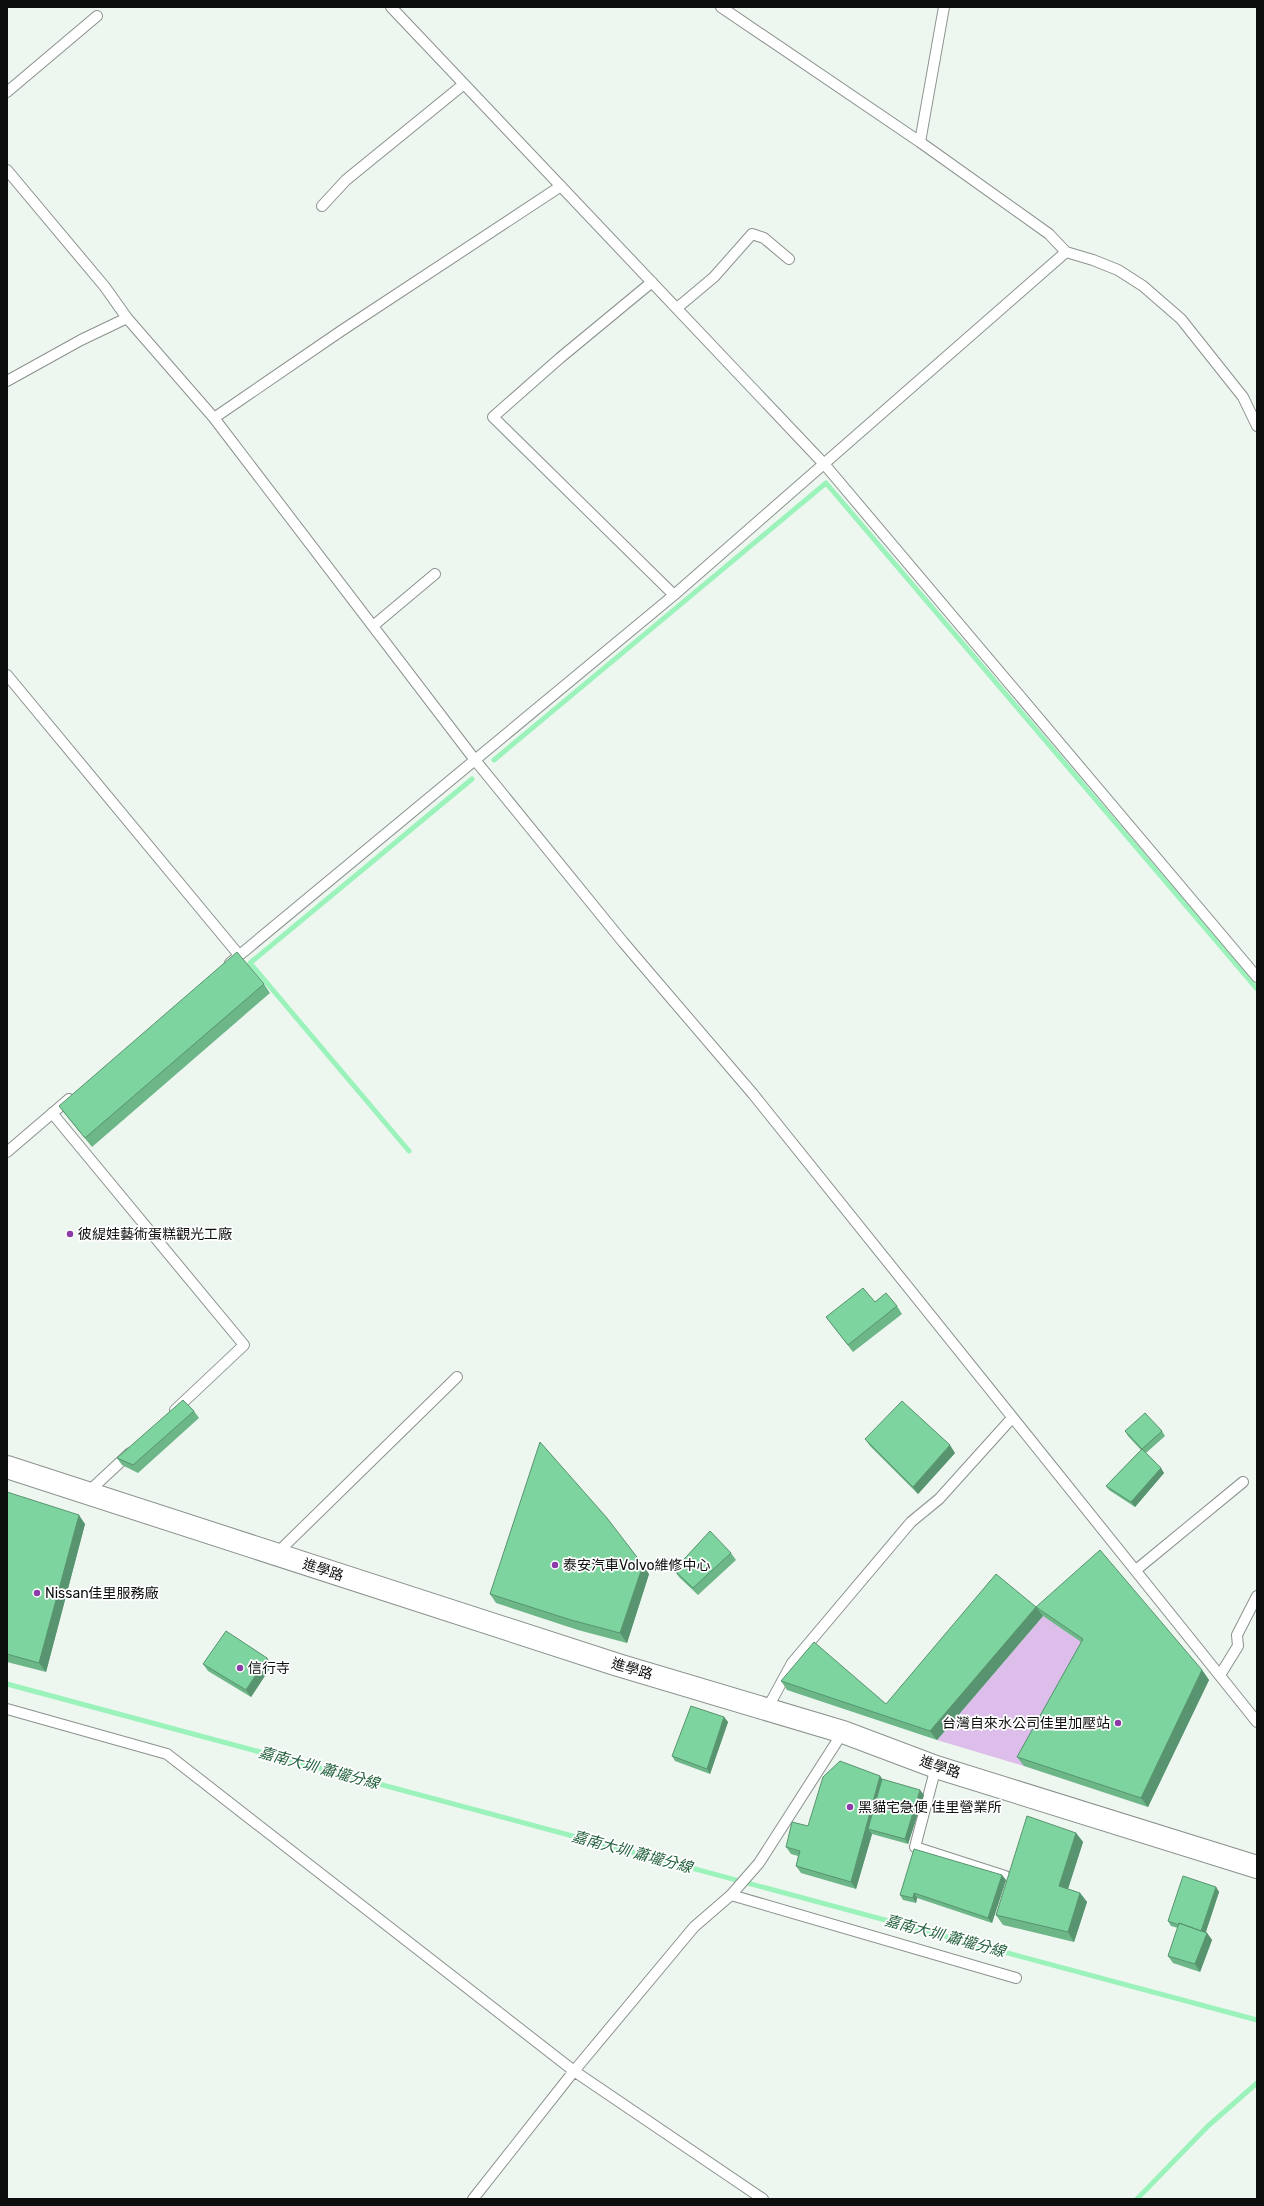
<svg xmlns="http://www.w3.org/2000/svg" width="1264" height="2206" font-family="Rubik,'Noto Sans TC',sans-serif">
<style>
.green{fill:#ddbdea}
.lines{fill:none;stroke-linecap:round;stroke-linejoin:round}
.stream{stroke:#9bf3bb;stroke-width:5}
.service-casing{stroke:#8b928d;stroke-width:12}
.secondary-casing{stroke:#8b928d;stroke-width:24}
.service{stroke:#fff;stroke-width:10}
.secondary{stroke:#fff;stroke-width:22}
.wall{fill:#6cb688}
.shaded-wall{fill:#58946f}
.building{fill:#7dd49e;stroke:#58946f}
.poi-dot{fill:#8d3ba9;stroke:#fff;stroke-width:1.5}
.labels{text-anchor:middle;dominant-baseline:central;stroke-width:3.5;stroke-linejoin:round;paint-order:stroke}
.poi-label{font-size:14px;fill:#0b0e0c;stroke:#fff;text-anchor:start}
.street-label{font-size:14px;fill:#0b0e0c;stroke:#fff}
.water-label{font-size:15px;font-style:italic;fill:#215f3c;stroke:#fff}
</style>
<rect width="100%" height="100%" fill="#eef6f0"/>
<path class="green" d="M1043 1616 1090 1648 1024 1766 937 1740Z"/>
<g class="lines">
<path class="stream" d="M494 760 826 483 1257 989
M409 1151 250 963 472 779
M7 1684 1257 2020
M1137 2199 1208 2126 1257 2083"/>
<g class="service-casing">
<path id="service" d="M391 7 825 465 1257 977
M721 7 920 142 1049 234 1066 252 1093 260 1118 270 1143 286 1181 319 1243 397 1257 426
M7 92 97 16
M920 142 944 7
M7 170 105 287 127 318 214 418 475 760 623 942 753 1094 1257 1722
M322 206 346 180 464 84
M652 282 560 358 493 417 674 595
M677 308 714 277 752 234 764 238 789 259
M7 381 81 340 127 318
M214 418 341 331 561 186
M373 626 435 574
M7 675 239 955
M230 963 674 595 1066 252
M52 1113 244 1345 175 1410
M7 1152 69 1099
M87 1493 130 1453
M275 1555 457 1377
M1136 1570 1243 1482
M1220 1675 1238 1646 1237 1635 1257 1596
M7 1709 167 1754 574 2071 763 2199
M767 1709 792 1663 911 1522 939 1499 1012 1418
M936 1767 915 1847 1005 1876
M731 1895 759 1863 843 1732
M473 2199 574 2071 694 1927 731 1895 1016 1978"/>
</g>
<g class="secondary-casing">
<path id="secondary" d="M7 1467 618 1665 843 1732 936 1767 1257 1867"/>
</g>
<use href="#service" class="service"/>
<use href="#secondary" class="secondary"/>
</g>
<path class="wall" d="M264 984 270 993 92 1147 66 1115 59 1106Z
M875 1302 897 1306 902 1314 853 1352 826 1317Z
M194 1411 199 1418 138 1473 122 1465 117 1458Z
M1125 1431H1162L1165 1436 1146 1453 1164 1473 1135 1507 1109 1490 1106 1486 1141 1450 1128 1436Z
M865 1439 955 1453 918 1494 870 1446Z
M7 1492 85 1524 46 1672 7 1662Z
M731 1553 736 1560 698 1595 679 1577 674 1570Z
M649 1574 627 1643 578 1630 496 1603 490 1594Z
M1036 1607 1202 1670 1209 1680 1148 1807 1024 1766 1017 1757 1081 1642 1043 1616 937 1740 787 1690 781 1681 886 1704Z
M267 1658 272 1665 251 1697 208 1671 203 1664Z
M724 1717 728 1722 710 1774 675 1761 672 1756Z
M880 1776 882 1779 924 1795 908 1844 872 1834 856 1889 801 1873 796 1866 798 1856 791 1854 786 1847 808 1826Z
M1076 1833 1083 1842 1068 1889 1080 1893 1087 1902 1074 1942 1003 1925 996 1915Z
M1002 1875 1006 1880 992 1923 917 1898 916 1903 903 1900 900 1895Z
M1216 1887 1219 1892 1206 1932 1207 1933 1212 1940 1200 1972 1173 1963 1168 1956 1178 1928 1171 1926 1168 1921Z"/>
<path class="shaded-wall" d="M950 1445 955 1453 918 1494 913 1487Z
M1161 1468 1164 1473 1135 1507 1131 1502Z
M79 1515 85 1524 46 1672 39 1663Z
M643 1565 649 1574 627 1643 620 1633Z
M1036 1607 1043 1616 937 1740 930 1731Z
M267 1658 272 1665 251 1697 246 1690Z
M1202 1670 1209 1680 1148 1807 1141 1798Z
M724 1717 728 1722 710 1774 707 1769Z
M880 1776 885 1783 868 1829 872 1834 856 1889 851 1882Z
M920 1790 924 1795 908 1844 905 1839Z
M1076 1833 1083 1842 1066 1895 1059 1886Z
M1002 1875 1006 1880 992 1923 988 1918Z
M1216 1887 1219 1892 1204 1937 1201 1932Z
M914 1893 917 1898 916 1903 913 1898Z
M1080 1893 1087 1902 1074 1942 1068 1932Z
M1207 1933 1212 1940 1200 1972 1195 1964Z"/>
<path class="building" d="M237 952 264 984 85 1138 59 1106Z
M863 1288 875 1302 886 1293 897 1306 848 1345 826 1317Z
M183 1400 194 1411 133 1465 117 1458Z
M902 1401 950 1445 913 1487 865 1439Z
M1145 1413 1162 1431 1142 1449 1125 1431Z
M540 1442 607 1518 643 1565 620 1633 571 1620 490 1594Z
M1142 1449 1161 1468 1131 1502 1106 1486Z
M7 1492 79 1515 39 1663 7 1654Z
M710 1531 731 1553 693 1588 674 1570Z
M1100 1550 1202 1670 1141 1798 1017 1757 1083 1639 1036 1607Z
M996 1574 1036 1607 930 1731 781 1681 814 1642 886 1704Z
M226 1631 267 1658 246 1690 203 1664Z
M691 1706 724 1717 707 1769 672 1756Z
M840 1761 880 1776 851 1882 796 1866 800 1851 786 1847 792 1822 808 1826 823 1777Z
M882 1779 920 1790 905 1839 868 1829Z
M1027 1816 1076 1833 1059 1886 1080 1893 1068 1932 996 1915Z
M914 1849 1002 1875 988 1918 914 1893 913 1898 900 1895Z
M1183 1876 1216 1887 1201 1931 1179 1923V1925L1168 1921Z
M1179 1923 1207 1933 1195 1964 1168 1956Z"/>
<g class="poi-dot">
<circle cx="70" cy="1234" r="4"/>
<circle cx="555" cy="1565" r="4"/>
<circle cx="37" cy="1593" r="4"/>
<circle cx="240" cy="1668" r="4"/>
<circle cx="1118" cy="1723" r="4"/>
<circle cx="850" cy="1807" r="4"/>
</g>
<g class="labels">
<g class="poi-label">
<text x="78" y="1234">彼緹娃藝術蛋糕觀光工廠</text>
<text x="563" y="1565">泰安汽車Volvo維修中心</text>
<text x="45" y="1593">Nissan佳里服務廠</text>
<text x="248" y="1668">信行寺</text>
<text x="1110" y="1723" text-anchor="end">台灣自來水公司佳里加壓站</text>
<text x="858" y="1807">黑貓宅急便 佳里營業所</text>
</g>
<g class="street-label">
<text transform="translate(323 1570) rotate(18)">進學路</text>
<text transform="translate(632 1669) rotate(17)">進學路</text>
<text transform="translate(940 1767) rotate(19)">進學路</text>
</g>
<g class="water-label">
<text transform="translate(319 1768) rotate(15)">嘉南大圳 蕭壠分線</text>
<text transform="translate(632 1852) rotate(15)">嘉南大圳 蕭壠分線</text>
<text transform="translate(945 1936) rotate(15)">嘉南大圳 蕭壠分線</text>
</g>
</g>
<rect width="1264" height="2206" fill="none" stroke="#0b0e0c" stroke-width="16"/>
</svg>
